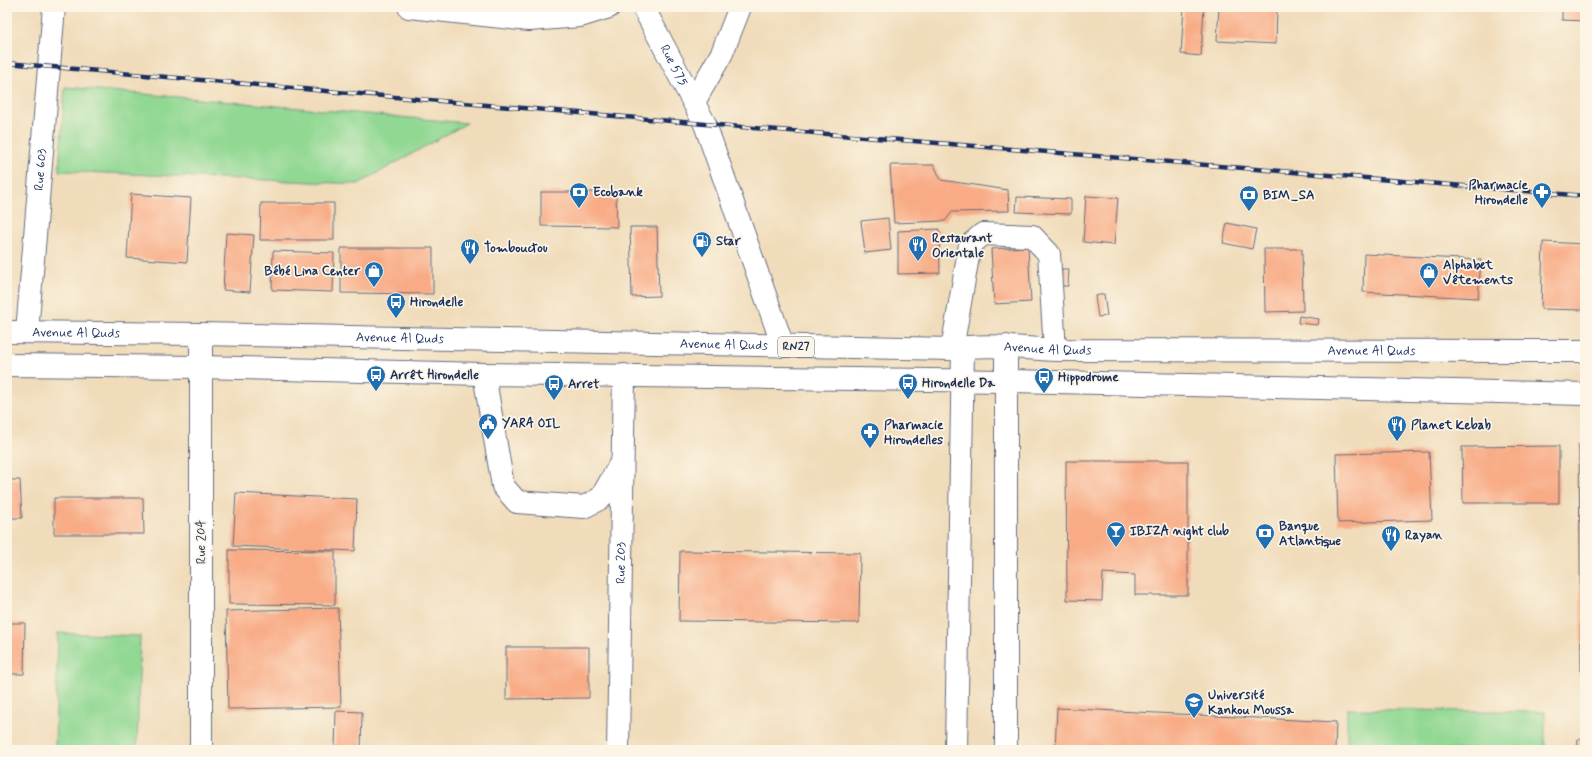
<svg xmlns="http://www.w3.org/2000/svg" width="1592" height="757" font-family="Mynerve,sans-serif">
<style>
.green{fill:#91d893;stroke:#568478}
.building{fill:#f8ab85}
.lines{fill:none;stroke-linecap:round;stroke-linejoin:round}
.minor-casing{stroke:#666c7e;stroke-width:24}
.major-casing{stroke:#666c7e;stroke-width:24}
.minor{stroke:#fff;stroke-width:22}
.major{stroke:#fff;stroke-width:22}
.rail-casing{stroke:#1b2f5e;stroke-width:4.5}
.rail{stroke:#fcf5e5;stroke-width:3;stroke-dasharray:9;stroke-linecap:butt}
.labels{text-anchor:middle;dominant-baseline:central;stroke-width:3.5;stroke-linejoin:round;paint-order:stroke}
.shield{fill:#fcf5e5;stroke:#5e6a86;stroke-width:1}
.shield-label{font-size:12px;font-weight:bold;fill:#1b2f5e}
.street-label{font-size:13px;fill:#1b2f5e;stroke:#fcf5e5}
.poi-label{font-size:13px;font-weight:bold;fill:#1b2f5e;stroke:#fcf5e5;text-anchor:start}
</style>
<rect width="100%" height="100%" fill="#fcf5e5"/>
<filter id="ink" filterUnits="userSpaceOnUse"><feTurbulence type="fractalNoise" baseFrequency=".025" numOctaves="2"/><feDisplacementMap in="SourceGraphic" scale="8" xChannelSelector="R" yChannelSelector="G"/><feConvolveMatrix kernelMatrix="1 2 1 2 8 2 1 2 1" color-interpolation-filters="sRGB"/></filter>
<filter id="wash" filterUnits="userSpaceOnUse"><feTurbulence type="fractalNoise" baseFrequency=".012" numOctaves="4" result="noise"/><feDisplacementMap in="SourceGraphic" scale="16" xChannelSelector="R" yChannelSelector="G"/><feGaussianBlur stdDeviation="0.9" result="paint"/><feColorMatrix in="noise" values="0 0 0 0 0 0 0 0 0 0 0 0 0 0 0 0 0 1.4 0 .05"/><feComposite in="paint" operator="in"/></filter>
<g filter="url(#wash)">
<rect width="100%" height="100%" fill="#f0dcba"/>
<path class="green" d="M65 87 467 123 358 184 59 171Z
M58 633 140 636 137 750H55Z
M1347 709 1545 712V750H1347Z"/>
<g id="blocks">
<path class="building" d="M1184 7H1204L1201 56 1181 54Z
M1219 7H1277L1276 44 1217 41Z
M1562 7H1585V21L1562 20Z
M890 165H934L941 180 1008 190 1009 211 952 212 945 221 894 223Z
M541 192H616L617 227 541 226Z
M131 194 191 198 187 262 127 258Z
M1086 196 1118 198 1114 245 1083 242Z
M1017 197 1071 199V214L1016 212Z
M261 203H334V240H260Z
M888 218 891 250 865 253 861 221Z
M1227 223 1256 229 1252 249 1223 243Z
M630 227H657L659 296 632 297Z
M939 229 940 273 898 274V231Z
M226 233 254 235 250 292 223 290Z
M1543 242 1585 244V310L1541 309Z
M1028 247 1031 302 994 304 991 249Z
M341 248H433V294L341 293Z
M1264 249H1302L1303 311 1265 312Z
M273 251 334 253 333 292 272 290Z
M1364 254 1481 260 1478 298 1363 292Z
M1062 269H1069L1068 286H1061Z
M1104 294 1107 316 1098 317 1095 296Z
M1299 316 1319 319 1318 325 1298 323Z
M1579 444H1585V672L1581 671Z
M1559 446V503H1463L1462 447Z
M1429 452 1432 520 1338 523 1336 454Z
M1066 461H1188V595H1135V575L1103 573 1102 601 1067 600Z
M7 480H20L22 518H7Z
M236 493 357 499 355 551 233 546Z
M54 498H143L144 534H54Z
M229 550 335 551V605L229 604Z
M680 551 860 553 859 623 679 621Z
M338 608 341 707 228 709 226 611Z
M7 623H25L24 674H7Z
M506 647H589V698L506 699Z
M1057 708 1336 722 1335 750H1055Z
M336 711 362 712 361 750H335Z
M1578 739 1585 740V750H1577Z"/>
</g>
</g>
<g filter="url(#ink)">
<use href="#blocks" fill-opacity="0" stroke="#666c7e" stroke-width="1"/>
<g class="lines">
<g class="minor-casing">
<g id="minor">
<path d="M409 7 529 20 580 16 609 7"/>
<path id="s1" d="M643 7 705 124 783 346"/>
<path d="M694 102 722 53 740 7"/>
<path id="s2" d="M27 332 54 7"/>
<path d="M201 334V750"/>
<path d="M952 349 970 245 983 234 1032 236 1049 254 1055 350"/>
<path d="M484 374 503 486 517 502 584 507 601 498 620 464"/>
<path id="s3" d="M618 750 624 375"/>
<path d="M956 750 963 347"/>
<path d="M1006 750V346"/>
</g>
</g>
<g class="major-casing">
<g id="major">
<path id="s4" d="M7 332 201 334 952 349C985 343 1021 348 1055 350L1585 351"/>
<path d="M7 365 201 367 484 374 1006 381 1585 394"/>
</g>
</g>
<use href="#minor" class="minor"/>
<use href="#major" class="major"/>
<g class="rail-casing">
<path id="rail" d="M7 63 705 124 1585 196"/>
</g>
<use href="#rail" class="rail"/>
</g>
</g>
<defs>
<g id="bank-pin" transform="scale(1)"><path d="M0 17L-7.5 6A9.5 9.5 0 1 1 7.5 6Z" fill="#1f6fb2" stroke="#fcf5e5"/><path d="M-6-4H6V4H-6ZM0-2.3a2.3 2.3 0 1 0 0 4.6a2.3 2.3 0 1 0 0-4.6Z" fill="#fff"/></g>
<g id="pharmacy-pin" transform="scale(1)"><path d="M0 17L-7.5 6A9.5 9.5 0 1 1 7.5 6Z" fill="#1f6fb2" stroke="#fcf5e5"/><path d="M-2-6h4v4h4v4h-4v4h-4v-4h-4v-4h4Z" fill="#fff"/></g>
<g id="fuel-pin" transform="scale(1)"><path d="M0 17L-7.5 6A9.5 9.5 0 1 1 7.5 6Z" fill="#1f6fb2" stroke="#fcf5e5"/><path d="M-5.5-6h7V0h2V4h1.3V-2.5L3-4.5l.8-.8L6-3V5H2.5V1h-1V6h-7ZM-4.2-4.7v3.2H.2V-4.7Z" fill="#fff"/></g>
<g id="restaurant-pin" transform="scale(1)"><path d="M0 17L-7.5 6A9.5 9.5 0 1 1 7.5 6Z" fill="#1f6fb2" stroke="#fcf5e5"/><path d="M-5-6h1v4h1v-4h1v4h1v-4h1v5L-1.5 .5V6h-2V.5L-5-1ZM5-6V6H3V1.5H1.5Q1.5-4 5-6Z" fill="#fff"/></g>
<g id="shop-pin" transform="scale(1)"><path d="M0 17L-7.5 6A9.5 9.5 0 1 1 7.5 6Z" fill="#1f6fb2" stroke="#fcf5e5"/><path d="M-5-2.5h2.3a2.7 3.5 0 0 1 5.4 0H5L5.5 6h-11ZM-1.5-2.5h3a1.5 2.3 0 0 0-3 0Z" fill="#fff"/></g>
<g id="bus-pin" transform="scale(1)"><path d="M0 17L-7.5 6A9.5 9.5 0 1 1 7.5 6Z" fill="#1f6fb2" stroke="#fcf5e5"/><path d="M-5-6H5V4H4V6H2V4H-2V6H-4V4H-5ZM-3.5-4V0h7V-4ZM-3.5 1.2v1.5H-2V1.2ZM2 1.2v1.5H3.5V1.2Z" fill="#fff"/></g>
<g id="civic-pin" transform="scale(1)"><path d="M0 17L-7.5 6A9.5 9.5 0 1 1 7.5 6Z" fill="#1f6fb2" stroke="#fcf5e5"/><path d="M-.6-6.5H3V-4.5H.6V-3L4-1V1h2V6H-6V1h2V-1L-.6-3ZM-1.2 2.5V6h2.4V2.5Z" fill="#fff"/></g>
<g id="bar-pin" transform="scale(1)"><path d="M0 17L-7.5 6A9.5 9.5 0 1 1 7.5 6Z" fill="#1f6fb2" stroke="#fcf5e5"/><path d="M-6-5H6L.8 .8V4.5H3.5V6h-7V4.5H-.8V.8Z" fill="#fff"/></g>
<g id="university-pin" transform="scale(1)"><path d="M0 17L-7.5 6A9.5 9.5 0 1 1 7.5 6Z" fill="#1f6fb2" stroke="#fcf5e5"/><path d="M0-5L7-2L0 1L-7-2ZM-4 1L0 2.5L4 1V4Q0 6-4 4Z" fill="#fff"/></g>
</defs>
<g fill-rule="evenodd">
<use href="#bank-pin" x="579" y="192"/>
<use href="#pharmacy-pin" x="1542" y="192"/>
<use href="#bank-pin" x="1249" y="195"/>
<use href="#fuel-pin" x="702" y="241"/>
<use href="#restaurant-pin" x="918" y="245"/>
<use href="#restaurant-pin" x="470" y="248"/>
<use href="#shop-pin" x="374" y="271"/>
<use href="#shop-pin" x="1429" y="272"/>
<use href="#bus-pin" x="396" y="302"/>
<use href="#bus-pin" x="376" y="375"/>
<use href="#bus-pin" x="1044" y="377"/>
<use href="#bus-pin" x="908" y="383"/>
<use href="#bus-pin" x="554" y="384"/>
<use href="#civic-pin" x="488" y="423"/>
<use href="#restaurant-pin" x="1397" y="425"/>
<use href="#pharmacy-pin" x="870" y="432"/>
<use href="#bar-pin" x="1116" y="531"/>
<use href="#bank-pin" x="1265" y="533"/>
<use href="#restaurant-pin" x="1391" y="535"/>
<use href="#university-pin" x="1194" y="702"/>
</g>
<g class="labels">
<rect class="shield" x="778" y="337" width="36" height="20" rx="3"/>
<g class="shield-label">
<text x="796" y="347">RN27</text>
</g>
<g class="street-label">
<text stroke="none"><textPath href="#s1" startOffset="66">Rue 575</textPath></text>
<text stroke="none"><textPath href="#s2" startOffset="163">Rue 603</textPath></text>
<text stroke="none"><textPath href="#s4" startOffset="69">Avenue Al Quds</textPath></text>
<text stroke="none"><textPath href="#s4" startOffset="393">Avenue Al Quds</textPath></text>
<text stroke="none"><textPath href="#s4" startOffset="717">Avenue Al Quds</textPath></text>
<text stroke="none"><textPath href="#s4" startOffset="1041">Avenue Al Quds</textPath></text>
<text stroke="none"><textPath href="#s4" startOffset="1365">Avenue Al Quds</textPath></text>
<text transform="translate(201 542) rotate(-90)">Rue 204</text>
<text stroke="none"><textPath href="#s3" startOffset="187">Rue 203</textPath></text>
</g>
<g class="poi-label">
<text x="1528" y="185" text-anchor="end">Pharmacie<tspan x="1528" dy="15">Hirondelle</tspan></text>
<text x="593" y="192">Ecobank</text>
<text x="1263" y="195">BIM_SA</text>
<text x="932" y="238">Restaurant<tspan x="932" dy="15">Orientale</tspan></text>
<text x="716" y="241">Star</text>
<text x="484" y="248">Tombouctou</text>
<text x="1443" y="265">Alphabet<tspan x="1443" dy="15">Vêtements</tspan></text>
<text x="360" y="271" text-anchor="end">Bébé Lina Center</text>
<text x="410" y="302">Hirondelle</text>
<text x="390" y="375">Arrêt Hirondelle</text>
<text x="1058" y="377">Hippodrome</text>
<text x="922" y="383">Hirondelle Da</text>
<text x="568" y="384">Arret</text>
<text x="502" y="423">YARA OIL</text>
<text x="884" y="425">Pharmacie<tspan x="884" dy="15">Hirondelles</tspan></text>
<text x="1411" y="425">Planet Kebab</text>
<text x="1279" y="526">Banque<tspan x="1279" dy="15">Atlantique</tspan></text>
<text x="1130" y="531">IBIZA night club</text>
<text x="1405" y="535">Rayan</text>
<text x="1208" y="695">Université<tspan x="1208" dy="15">Kankou Moussa</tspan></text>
</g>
</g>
<rect width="1592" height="757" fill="none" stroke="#fcf5e5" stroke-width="24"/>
</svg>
